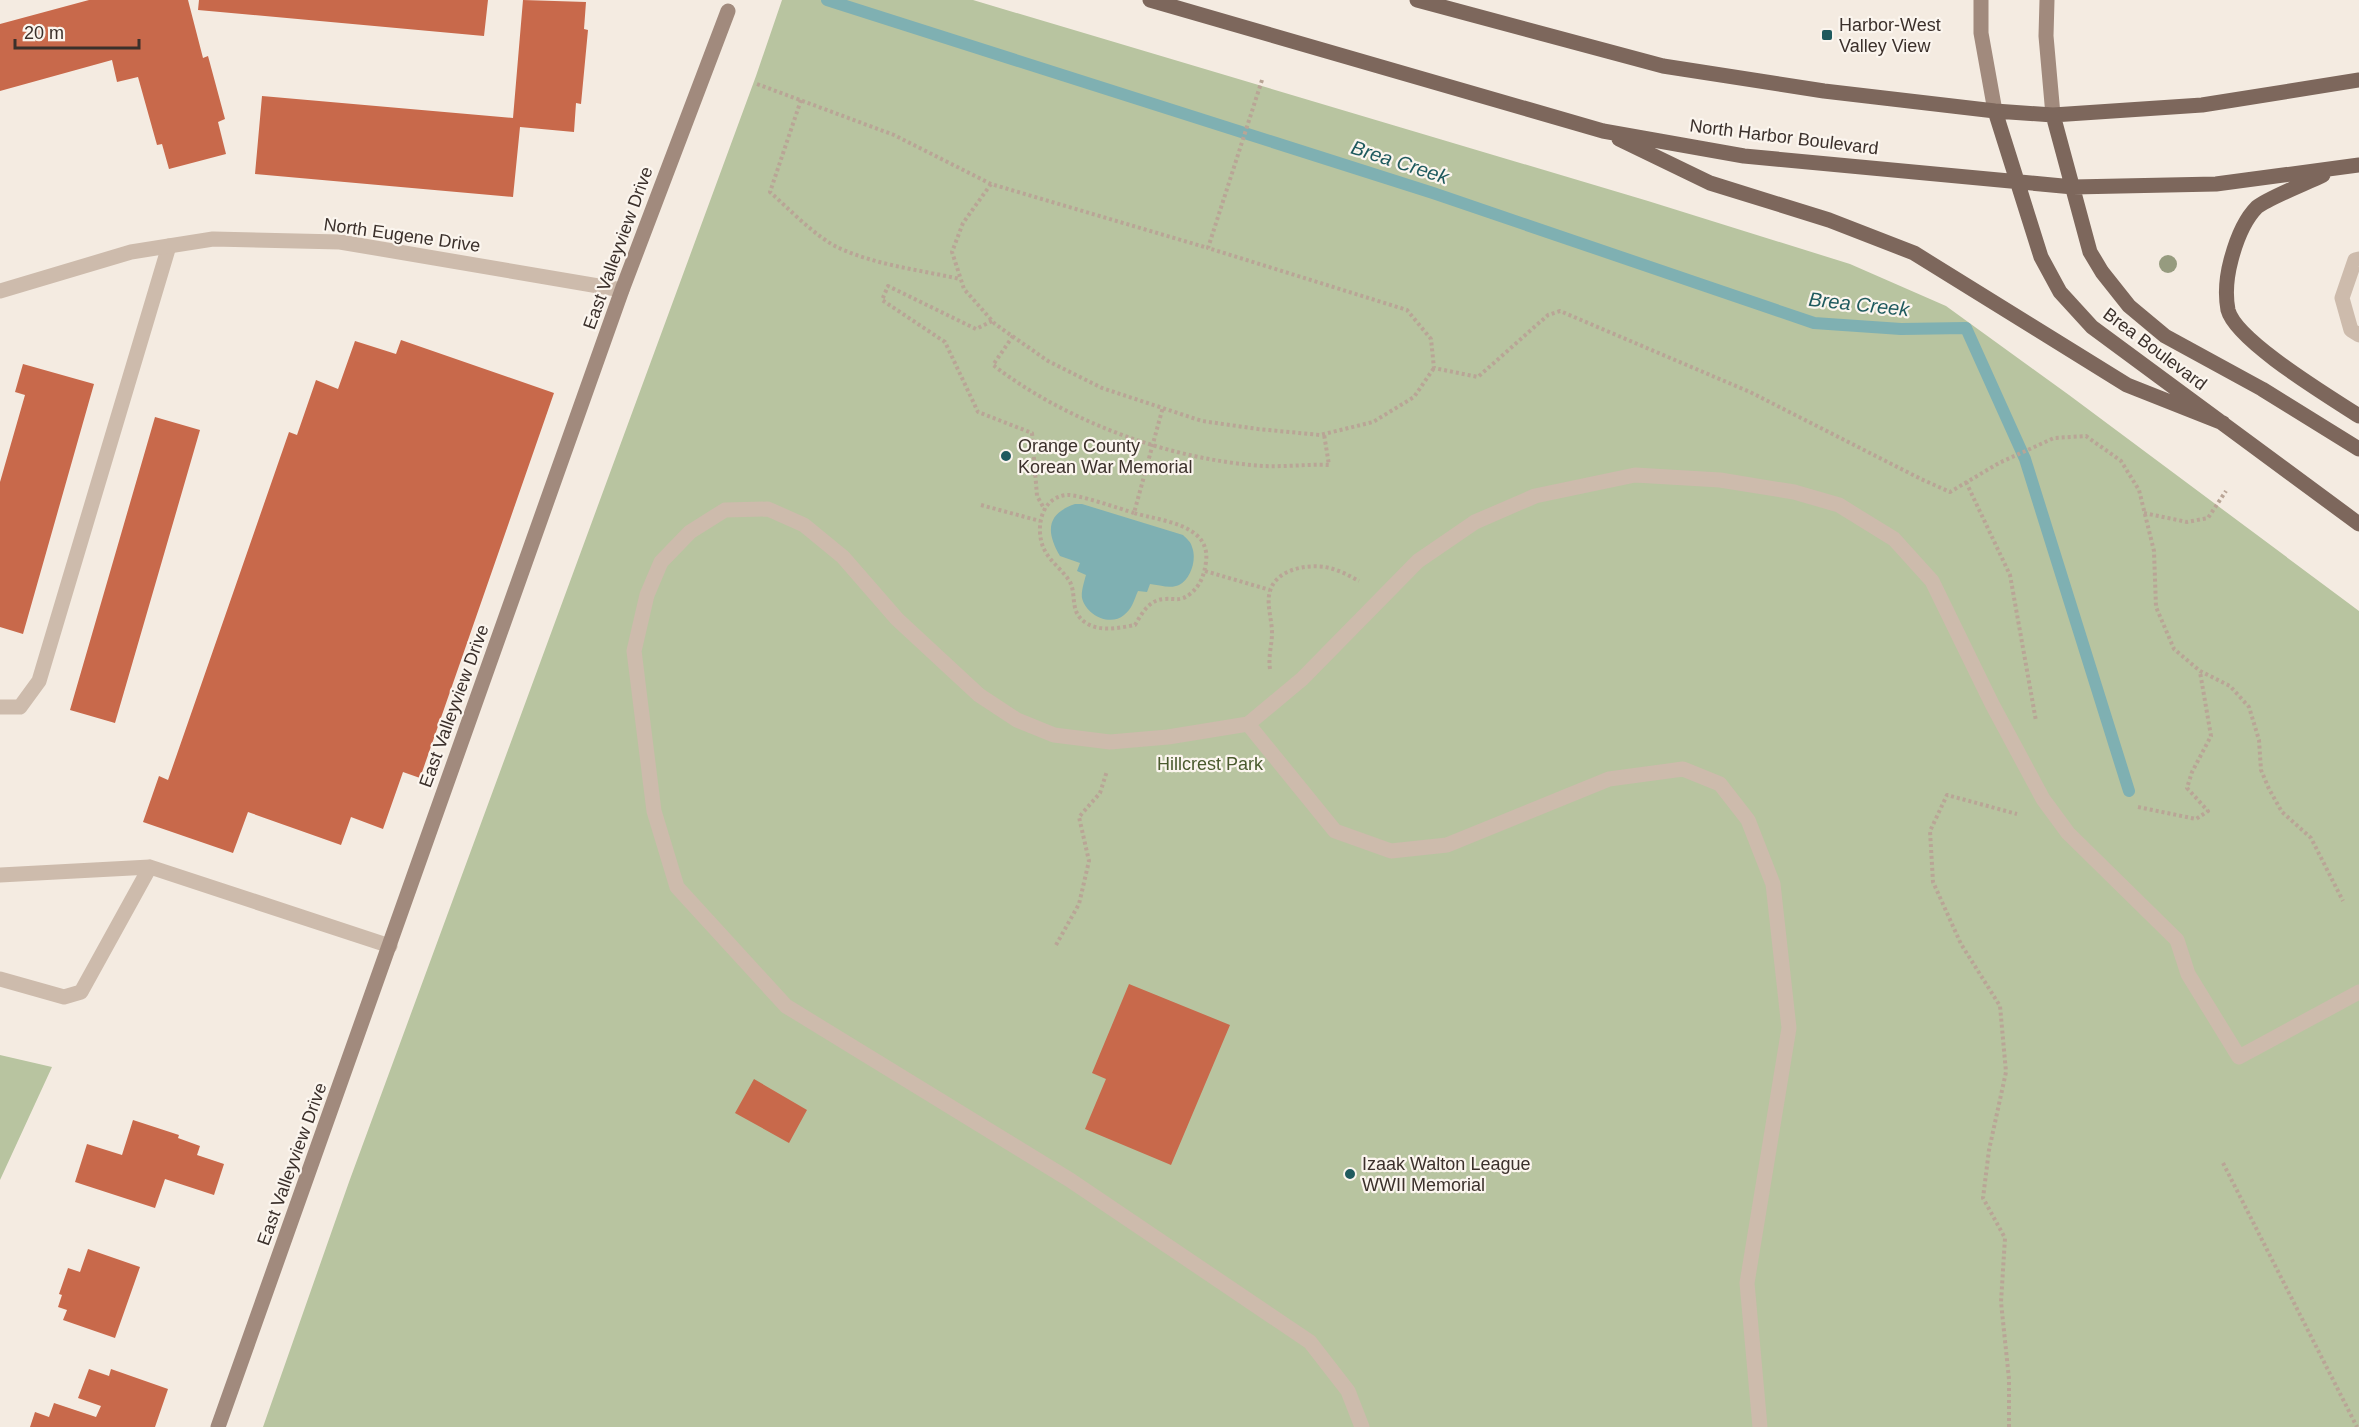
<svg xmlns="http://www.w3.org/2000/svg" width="2359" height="1427" font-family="Helvetica,sans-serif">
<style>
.green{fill:#b8c4a0}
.water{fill:#7fb0b2}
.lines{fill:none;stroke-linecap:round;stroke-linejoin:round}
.stream{stroke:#7fb0b2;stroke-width:12}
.building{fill:#c8694b}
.path{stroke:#b9a596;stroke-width:4;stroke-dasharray:3 3;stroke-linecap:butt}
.lane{stroke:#cdbbac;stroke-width:15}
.street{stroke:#cdbbac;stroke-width:15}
.secondary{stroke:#a18a7d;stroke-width:15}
.primary{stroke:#7d675c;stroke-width:15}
.tree{fill:#969b7f}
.poi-dot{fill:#1f5a5e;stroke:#fbf5ee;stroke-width:2}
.labels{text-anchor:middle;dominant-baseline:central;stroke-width:4.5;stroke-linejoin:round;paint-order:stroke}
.poi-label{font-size:18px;fill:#3b302b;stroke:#fbf5ee;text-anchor:start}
.street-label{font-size:18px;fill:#3b302b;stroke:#fbf5ee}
.park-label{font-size:18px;fill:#4a5a2e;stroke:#fbf5ee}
.water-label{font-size:20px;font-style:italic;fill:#1f5a5e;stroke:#fbf5ee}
</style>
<rect width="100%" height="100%" fill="#f4ebe1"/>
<path class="green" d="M782 0H973L1648 201 1850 264 1946 306 2069 395 2359 611V1427H263L349 1182 756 76Z
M0 1055 52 1067 0 1180Z"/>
<path class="water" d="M1075 504H1082L1183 535C1187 539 1191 542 1192 547 1197 559 1191 579 1179 585 1171 589 1159 585 1150 584L1147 592 1138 591C1134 600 1132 609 1124 615 1110 627 1086 615 1082 598 1081 592 1084 582 1086 575L1077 571 1080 563 1060 556C1046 532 1046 514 1075 504Z"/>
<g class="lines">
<path class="stream" d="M827 0 1433 193 1814 323 1901 329 1966 328 2025 459 2129 791"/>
</g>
<path class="building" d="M89 0H188L203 58 208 56 225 119 218 122 226 154 169 169 162 144 157 145 138 77 117 82 112 60 0 91V24Z
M199 0H488L484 36 198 10Z
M523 0 586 2 584 29 588 30 581 104 576 103 574 132 520 127 513 197 255 174 262 96 513 118Z
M401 340 554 393 420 778 403 772 383 829 351 817 341 845 248 812 233 853 143 822 159 776 168 780 289 432 297 435 316 380 338 389 355 341 396 354Z
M23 364 94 384 23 634 0 627V482L25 395 15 392Z
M155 417 200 430 115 723 70 710Z
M1129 984 1230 1025 1171 1165 1085 1129 1106 1079 1092 1073Z
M754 1079 807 1110 789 1143 735 1113Z
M133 1120 179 1135 178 1138 200 1146 197 1155 224 1164 214 1195 165 1179 155 1208 75 1182 87 1144 122 1155Z
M88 1249 140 1267 115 1338 63 1320 67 1310 58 1307 62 1295 59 1294 68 1268 80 1272Z
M89 1369 109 1376 111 1369 168 1389 155 1427H30L35 1412 49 1417 54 1403 96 1417 101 1406 78 1398Z"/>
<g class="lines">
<path class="path" d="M1262 80 1208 248 1407 310 1431 339 1434 368 1478 377 1548 315 1560 311 1750 392 1921 479 1950 492 1999 463 2054 438 2086 436 2121 461 2139 490 2154 551 2156 607 2174 649 2200 671 2230 686 2249 707 2259 740 2261 770 2269 789 2282 812 2311 838 2343 901
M757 84 894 135 991 184 1208 248
M801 100 770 192C789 209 817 238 839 248 876 265 920 270 960 279
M991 184 963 223 952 252 964 289 995 324 1048 361 1102 388 1202 421 1258 429 1320 435 1373 422 1414 397 1434 368
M992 321 976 329 888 286 882 300 945 342 978 412 1032 433 1037 496 1045 510
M1013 336 993 365C1067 422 1171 460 1264 466 1285 467 1307 464 1329 465L1324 434
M1966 482 2010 575 2036 721
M981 505 1040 521
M1134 513C1121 509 1077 494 1067 495 1040 497 1035 530 1044 549 1050 562 1063 570 1070 582 1077 596 1069 612 1086 623 1100 632 1119 628 1135 625 1142 613 1149 600 1164 599 1175 598 1180 602 1190 594 1201 585 1204 575 1206 562 1211 524 1161 521 1134 513L1163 407
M2144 513 2187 522 2208 518 2226 491
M1205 571 1270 590
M1270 669C1268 656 1272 645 1272 633 1272 619 1266 604 1270 591 1276 570 1305 564 1325 567 1337 569 1348 575 1359 581
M2138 807 2196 819 2208 811 2187 788 2192 772 2211 736 2200 672
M1056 945 1079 904 1089 861 1079 817 1100 793 1107 771
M2223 1163 2357 1427
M2009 1427V1379L2001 1302 2005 1238 1983 1198 1989 1150 2006 1072 2000 1006 1961 944 1933 882 1930 831 1947 795 2017 814"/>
<path class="lane" d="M2359 259 2355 260 2342 298 2351 330 2359 335
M0 707H20L39 681 169 246
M1248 724 1335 831 1391 851 1447 845 1609 779 1683 769 1720 784 1748 820 1773 884 1789 1028 1747 1283 1760 1427
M0 875 150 867 390 946
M0 979 64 997 81 992 150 867
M1362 1427 1348 1391 1310 1342 1070 1180 786 1006 677 887 654 811 634 651 647 595 661 562 690 532 725 510 768 509 804 525 843 557 897 619 979 695 1017 720 1054 735 1110 742 1168 737 1248 724 1302 679 1418 561 1475 522 1535 496 1635 475 1720 480 1794 492 1839 505 1894 539 1932 581 1992 704 2043 799 2068 833 2177 940 2188 974 2239 1057 2359 992"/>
<path class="street" d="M0 291 131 252 213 239 340 242 622 290"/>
<path class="secondary" d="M1981 0V33L1995 111
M2047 0 2046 36 2053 115
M218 1427 622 290 728 11"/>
<path class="primary" d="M1150 0 1603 131 1744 156 2073 187 2216 184 2359 165
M1417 0 1663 66 1824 91 1995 111 2053 115 2202 105 2359 80
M1995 111 2041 257 2060 292 2092 327 2359 524
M2053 115 2090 252 2102 272 2129 306 2165 336 2262 389 2359 449
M1619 139 1710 183 1829 220 1914 253 2127 385 2223 423
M2323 175C2309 182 2268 198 2257 207 2243 221 2236 241 2231 260 2227 275 2225 294 2228 310 2236 341 2330 397 2359 416"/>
</g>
<circle class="tree" cx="2168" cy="264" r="9"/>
<g class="poi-dot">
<rect x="1821" y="29" width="12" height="12" rx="3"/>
<circle cx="1006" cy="456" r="6"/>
<circle cx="1350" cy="1174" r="6"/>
</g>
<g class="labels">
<g class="poi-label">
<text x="1839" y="25">Harbor-West<tspan x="1839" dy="21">Valley View</tspan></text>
<text x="1018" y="446">Orange County<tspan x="1018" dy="21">Korean War Memorial</tspan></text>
<text x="1362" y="1164">Izaak Walton League<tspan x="1362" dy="21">WWII Memorial</tspan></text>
</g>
<g class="street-label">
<text transform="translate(1784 137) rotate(7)">North Harbor Boulevard</text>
<text transform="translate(402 235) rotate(8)">North Eugene Drive</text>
<text transform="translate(618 248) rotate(-70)">East Valleyview Drive</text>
<text transform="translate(2155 349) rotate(37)">Brea Boulevard</text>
<text transform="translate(454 706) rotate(-70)">East Valleyview Drive</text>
<text transform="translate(292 1164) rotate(-70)">East Valleyview Drive</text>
</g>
<g class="park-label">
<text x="1210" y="764">Hillcrest Park</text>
</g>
<g class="water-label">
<text transform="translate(1400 162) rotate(18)">Brea Creek</text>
<text transform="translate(1859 304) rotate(6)">Brea Creek</text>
</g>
</g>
<path d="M15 39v9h124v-9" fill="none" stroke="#3b302b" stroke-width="3"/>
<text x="24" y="39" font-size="18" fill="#3b302b" stroke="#fbf5ee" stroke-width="4.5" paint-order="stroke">20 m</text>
</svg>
